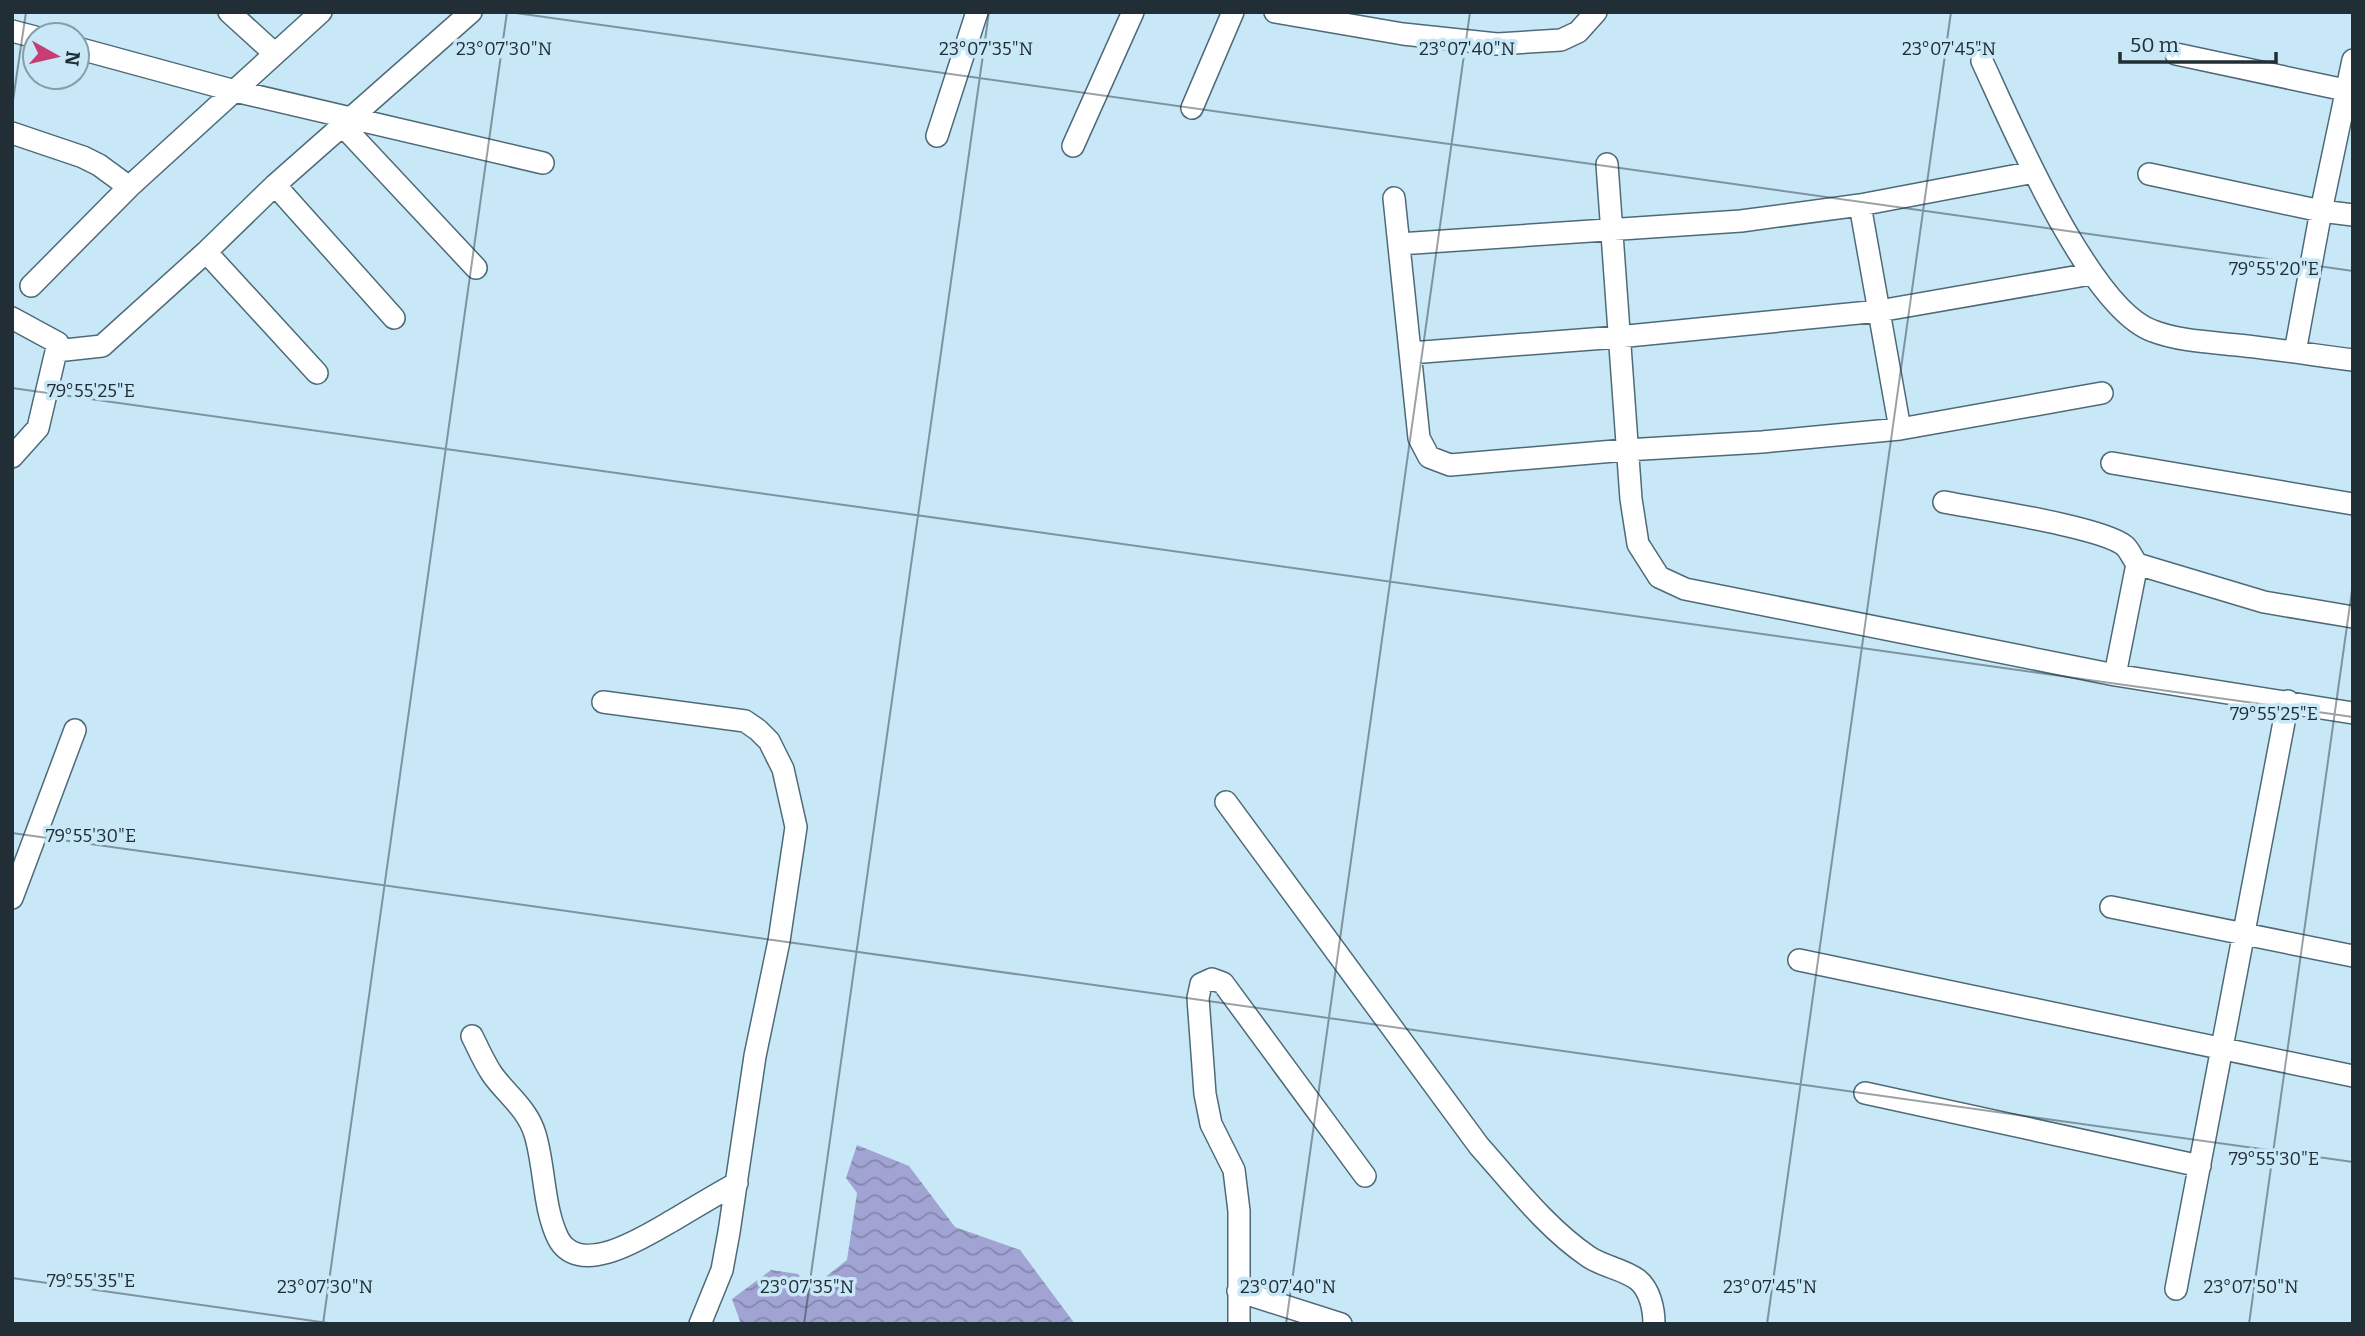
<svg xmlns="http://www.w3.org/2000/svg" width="2365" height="1336" font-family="Bitter,serif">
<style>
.water{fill:url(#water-waves)}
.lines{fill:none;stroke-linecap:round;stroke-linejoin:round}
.minor-casing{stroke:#4e6a79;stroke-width:24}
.minor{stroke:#fff;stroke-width:21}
.ticks{fill:none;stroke:#222e35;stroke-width:2;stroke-opacity:0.45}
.ticks-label{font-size:18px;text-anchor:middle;fill:#222e35;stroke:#c8e8f8;stroke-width:7;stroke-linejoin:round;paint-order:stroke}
</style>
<defs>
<pattern id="water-waves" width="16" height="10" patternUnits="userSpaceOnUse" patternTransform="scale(1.75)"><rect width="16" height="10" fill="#a1a4d3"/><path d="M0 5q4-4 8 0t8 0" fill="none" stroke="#8386ac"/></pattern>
</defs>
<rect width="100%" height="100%" fill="#c8e8f8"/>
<path class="water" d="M857 1145 909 1166 955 1227 1020 1250 1075 1324H741L732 1299 771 1270 798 1274 810 1289 847 1260 857 1193 846 1178Z"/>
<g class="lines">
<g class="minor-casing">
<path id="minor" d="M229 12 274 53
M1275 12 1403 34 1497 44 1561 40 1578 32 1596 12
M12 31 35 37
M77 48 235 91 543 163
M2176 54 2345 90
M1982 61C2011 123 2089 309 2153 331 2179 341 2209 342 2237 345 2275 349 2314 355 2353 360
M1192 108 1233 12
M343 126 476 268
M12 133 83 157 99 165 129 187
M937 136 977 12
M1073 146 1133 12
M1607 164 1631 499 1638 544 1659 577 1685 589 2115 675 2353 713
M2149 174 2321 211 2353 215
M275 185 394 318
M1394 198 1419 438 1429 457 1450 465 1626 450 1762 442 1900 429 2102 393
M1860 205 1900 429
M1399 244 1741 221 1860 205 2034 172
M206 252 317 373
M31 286 129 187 321 12
M12 318 58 343 38 428 12 457
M56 351 102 346 206 252 275 185 471 12
M2295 352 2321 211 2353 60
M1410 353 1618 337 1879 311 2091 274
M2112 463 2353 504
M1944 502C1979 509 2103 527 2125 546 2130 551 2133 559 2137 564L2264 602 2353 617
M2115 675 2137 564
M603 702 745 721 758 730 769 741 783 769 796 827 779 941 755 1056 729 1232 722 1270 700 1324
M1226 802 1479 1146C1513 1184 1546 1228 1589 1257 1604 1267 1624 1269 1638 1280 1650 1290 1654 1309 1654 1324
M12 898 75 730
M2111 907 2353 956
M1799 960 2353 1076
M472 1036C478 1048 484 1062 492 1074 506 1094 527 1108 535 1134 545 1167 543 1207 558 1238 580 1281 650 1233 677 1218 697 1206 717 1194 737 1183
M1865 1093 2200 1166
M2176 1289 2288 701
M1238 1291 1341 1324
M1239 1324V1211L1234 1170 1211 1124 1205 1094 1198 998 1201 984 1212 979 1223 983 1365 1176"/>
</g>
<use href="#minor" class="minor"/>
</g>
<path class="ticks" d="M509 12 2353 271M12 107 26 12M12 388 2353 717M12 833 2353 1162M12 1278 335 1324M323 1324 507 12M804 1324 989 12M1286 1324 1470 12M1767 1324 1951 12M2249 1324 2353 583"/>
<g class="ticks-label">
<text x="504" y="55">23°07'30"N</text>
<text x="986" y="55">23°07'35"N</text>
<text x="1467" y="55">23°07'40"N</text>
<text x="1949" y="55">23°07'45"N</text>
<text x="2274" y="275">79°55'20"E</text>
<text x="91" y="397">79°55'25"E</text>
<text x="2274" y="720">79°55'25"E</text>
<text x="91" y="842">79°55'30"E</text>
<text x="2274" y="1165">79°55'30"E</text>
<text x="91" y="1287">79°55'35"E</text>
<text x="325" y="1293">23°07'30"N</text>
<text x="807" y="1293">23°07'35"N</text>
<text x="1288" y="1293">23°07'40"N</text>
<text x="1770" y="1293">23°07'45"N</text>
<text x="2251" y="1293">23°07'50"N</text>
</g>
<rect width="2365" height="1336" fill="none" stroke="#222e35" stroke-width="28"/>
<g transform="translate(56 56) rotate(98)"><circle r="33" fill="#c8e8f8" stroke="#869eaa" stroke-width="2"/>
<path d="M0-5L12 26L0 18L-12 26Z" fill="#c73e77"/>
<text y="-10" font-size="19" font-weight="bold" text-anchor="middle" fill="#222e35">N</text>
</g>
<path d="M2120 52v10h156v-10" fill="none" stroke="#222e35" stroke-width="3.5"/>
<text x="2130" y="52" font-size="21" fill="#222e35" stroke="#c8e8f8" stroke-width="5" paint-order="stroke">50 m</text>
</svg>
